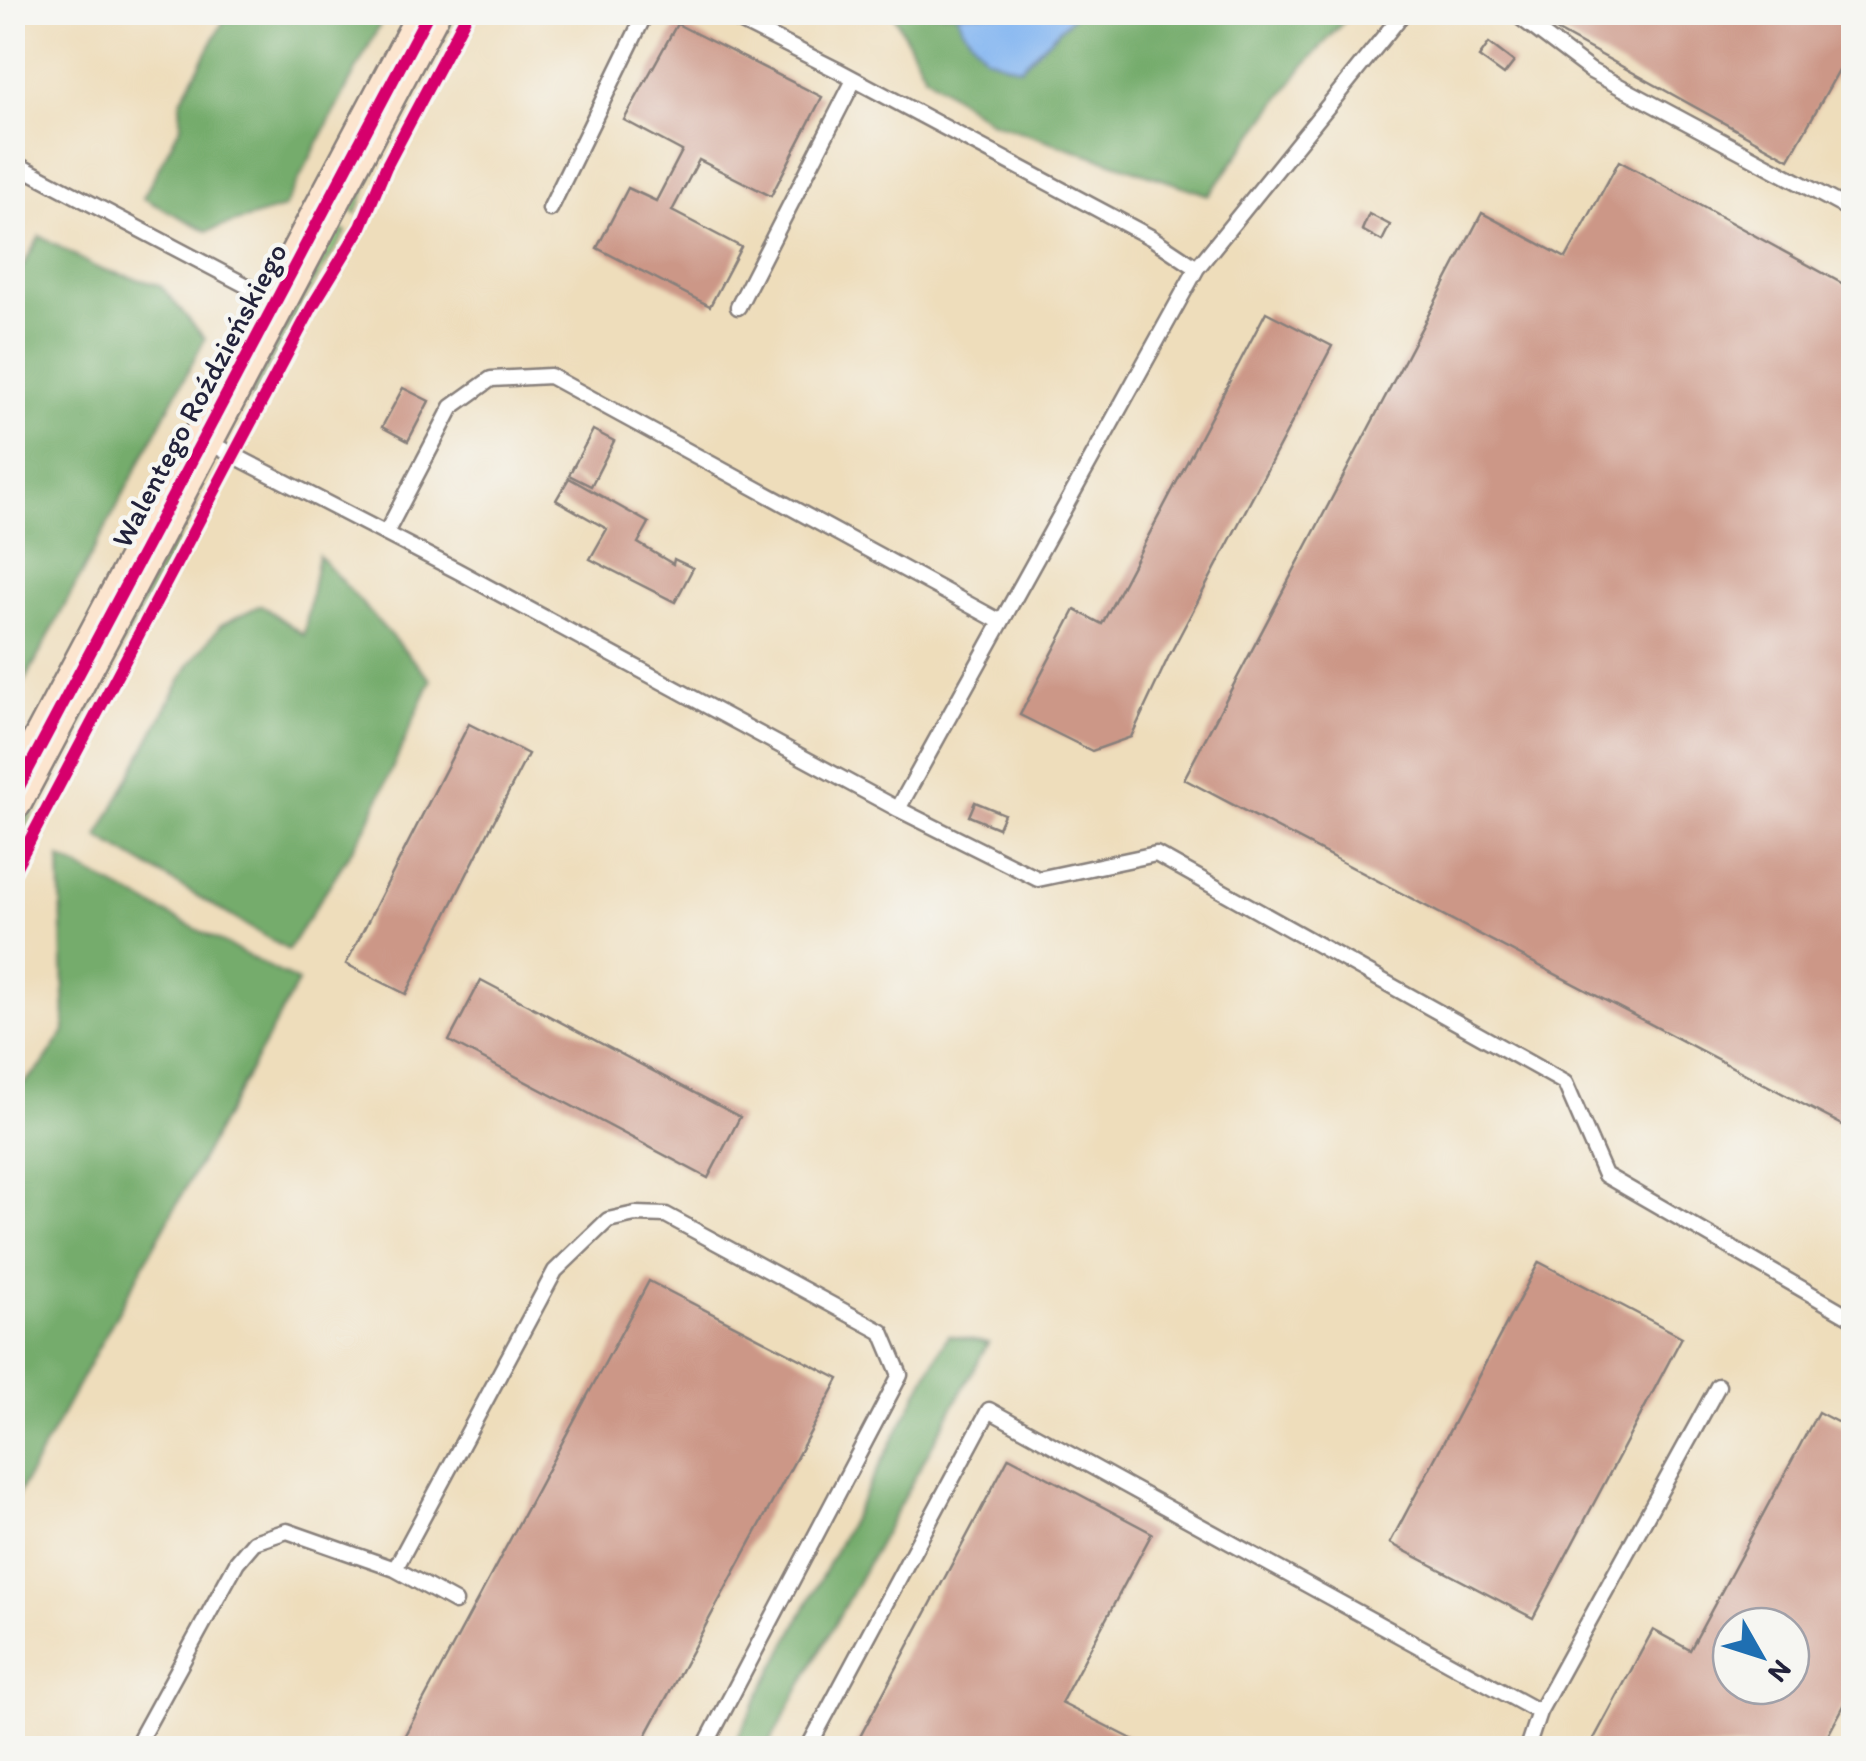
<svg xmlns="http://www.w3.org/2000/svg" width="1866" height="1761" font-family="Itim,sans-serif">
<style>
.green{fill:#90c87c;stroke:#59755c;stroke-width:2.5}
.forest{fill:#74ac6c;stroke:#4b6754;stroke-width:2.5}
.water{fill:#84b6f1;stroke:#536c96;stroke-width:2.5}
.building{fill:#cc9787;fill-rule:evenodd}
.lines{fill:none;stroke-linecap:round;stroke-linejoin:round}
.lane-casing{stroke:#88807b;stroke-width:19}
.secondary-casing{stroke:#88807b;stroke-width:45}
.lane{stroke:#fff;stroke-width:14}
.secondary{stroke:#fce5cf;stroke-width:40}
.cycleway-casing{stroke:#f6f6f2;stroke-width:19}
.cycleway{stroke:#d6006c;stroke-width:12}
.labels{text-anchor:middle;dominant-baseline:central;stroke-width:9;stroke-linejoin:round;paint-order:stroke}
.street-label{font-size:30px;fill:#22223b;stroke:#f6f6f2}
</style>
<rect width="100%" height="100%" fill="#f6f6f2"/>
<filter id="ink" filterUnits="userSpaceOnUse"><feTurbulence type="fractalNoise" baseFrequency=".01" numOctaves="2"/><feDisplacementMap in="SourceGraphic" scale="20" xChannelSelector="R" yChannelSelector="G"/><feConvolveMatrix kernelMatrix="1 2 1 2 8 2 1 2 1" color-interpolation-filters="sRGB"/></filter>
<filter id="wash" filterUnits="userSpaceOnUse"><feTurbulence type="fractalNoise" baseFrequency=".0048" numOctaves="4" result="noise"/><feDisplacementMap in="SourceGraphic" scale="40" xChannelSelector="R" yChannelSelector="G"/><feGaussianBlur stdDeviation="2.25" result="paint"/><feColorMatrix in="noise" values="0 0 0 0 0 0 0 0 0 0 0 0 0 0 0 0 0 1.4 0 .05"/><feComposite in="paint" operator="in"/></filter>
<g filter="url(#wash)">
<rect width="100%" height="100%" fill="#edb"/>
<path class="green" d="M451 13H456L380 156 356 213 347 208Z
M337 227 346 232 302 302 250 402 254 385Z
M198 501 13 851V841L184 518Z"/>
<path class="forest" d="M228 13H386L284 208 207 231 143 198 181 125 180 102Z
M893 13H957L963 28 1020 68 1076 13H1351L1304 66 1209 195 989 121 925 75Z
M40 236 97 268 160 285 205 339 13 704V284Z
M318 555 431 680 367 826 288 950 98 837 189 665 221 625 261 605 304 635Z
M60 858 298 982 13 1504V1093L41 1067 65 1031Z
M948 1335 988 1343 767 1748H732Z"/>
<path class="water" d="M957 13H1076L1020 68 986 57 963 28Z"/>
<g id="blocks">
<path class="building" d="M1556 12H1854V43L1789 159 1549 26Z
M677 24 822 97 771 196 699 160 672 211 741 247 710 306 597 248 628 188 656 201 682 151 624 120Z
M1489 43 1514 62 1504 75 1479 57Z
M1619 161 1854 290V397L1848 406 1854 409V1131L1184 779 1482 213 1566 258Z
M1369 214 1390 225 1382 241 1362 230Z
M1266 312 1332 346 1168 658 1131 737 1092 751 1020 715 1075 610 1102 624Z
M403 388 429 401 408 441 382 427Z
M593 430 614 441 591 486 569 475Z
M569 478 649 523 638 543 673 564 674 559 693 568 675 602 590 559 607 529 556 500Z
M469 724 528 754 406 994 346 964Z
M975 802 1004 814 998 828 969 816Z
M481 980 740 1117 708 1178 449 1041Z
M1539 1262 1682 1337 1533 1618 1390 1543Z
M649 1281 839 1379 642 1743 654 1748H398Z
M1818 1412 1854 1431V1687L1821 1748H1589L1653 1630 1690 1650ZM1731 1626H1791V1686H1731Z
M1009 1457 1152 1533 1061 1703 1150 1748H854Z"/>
</g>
</g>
<g filter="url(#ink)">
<use href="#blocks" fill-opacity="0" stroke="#88807b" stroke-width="2.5"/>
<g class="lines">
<g class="lane-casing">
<path id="lane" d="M722 12 837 70 1152 238 1197 268
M1513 12 1591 71 1854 212
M12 162 272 299
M550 209 646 12
M738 307 854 80
M204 440 456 570 898 809 1038 879 1156 854 1565 1083 1605 1175 1854 1319
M386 533 452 407 491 379 550 376 1001 622
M898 809 1197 268 1404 12
M395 1569 555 1271 608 1220 635 1214 666 1215 882 1332 900 1375 704 1748
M135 1748 237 1562 254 1542 287 1531 395 1569 455 1602
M808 1748 989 1410 1539 1712
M1527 1748 1539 1712 1718 1386"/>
</g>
<g class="secondary-casing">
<path id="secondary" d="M12 800 429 12"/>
</g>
<use href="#lane" class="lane"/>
<use href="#secondary" class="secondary"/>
<g class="cycleway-casing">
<path id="cycleway" d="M12 800 429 12
M12 874 313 305 361 227 386 167 468 12"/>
</g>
<use href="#cycleway" class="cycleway"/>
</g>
</g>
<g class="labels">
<g class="street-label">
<text transform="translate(199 395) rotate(-62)">Walentego Roździeńskiego</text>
</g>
</g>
<rect width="1866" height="1761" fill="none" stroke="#f6f6f2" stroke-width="50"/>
<g transform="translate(1761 1656) rotate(129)"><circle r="48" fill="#f6f6f2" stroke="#a1a1a9" stroke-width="2.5"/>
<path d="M0-8L18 38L0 25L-18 38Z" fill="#1f6fb2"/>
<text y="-15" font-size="28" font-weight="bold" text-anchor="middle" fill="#22223b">N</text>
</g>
</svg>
